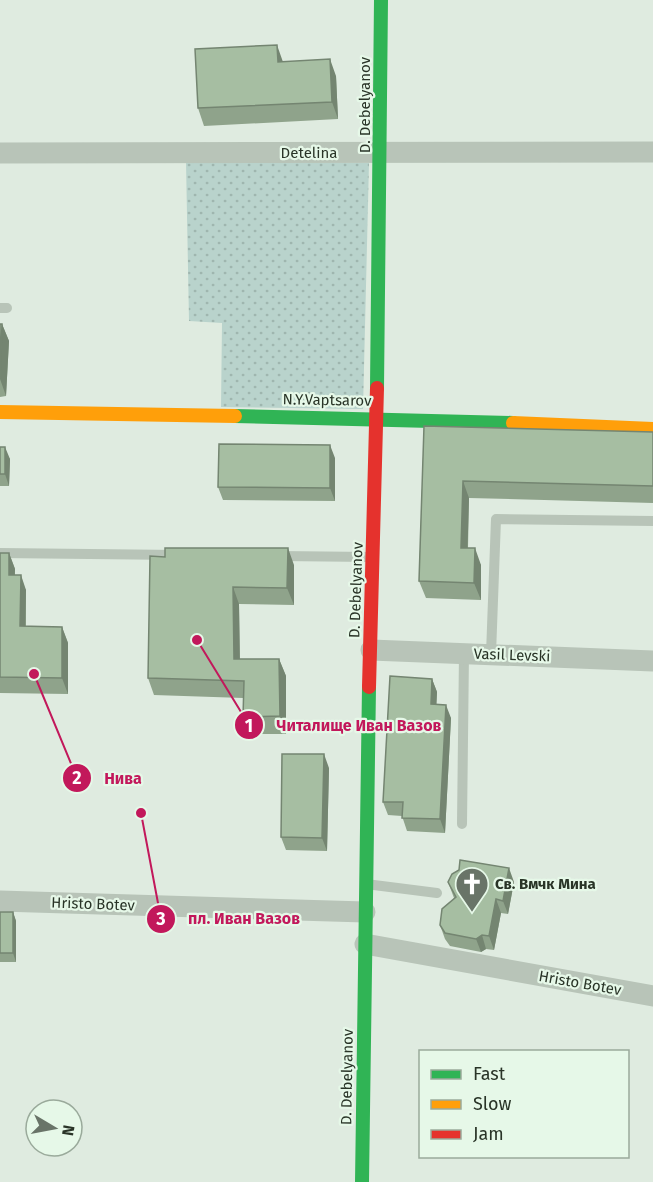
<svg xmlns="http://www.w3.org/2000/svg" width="653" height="1182" font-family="'Fira Sans',sans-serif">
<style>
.grass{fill:url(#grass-dots)}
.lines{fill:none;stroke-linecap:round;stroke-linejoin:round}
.lane{stroke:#b8c4b8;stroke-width:10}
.street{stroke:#b8c4b8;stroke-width:21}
.fast{stroke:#30b455;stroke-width:14}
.slow{stroke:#ff9f0a;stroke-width:14}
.jam{stroke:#e5322d;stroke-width:14}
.wall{fill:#8fa38b}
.shaded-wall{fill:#748571}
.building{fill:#a6bea2;stroke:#748571;stroke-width:1.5}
.labels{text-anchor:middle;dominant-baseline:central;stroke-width:4.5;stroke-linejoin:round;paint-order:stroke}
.street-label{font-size:15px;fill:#293427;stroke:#e6f8e8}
.poi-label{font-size:15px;font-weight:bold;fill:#293427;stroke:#e6f8e8;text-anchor:start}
.leader{fill:none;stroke:#c2185b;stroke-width:2}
.callout-dot{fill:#c2185b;stroke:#e6f8e8;stroke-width:2}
.mark-label{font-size:18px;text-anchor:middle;font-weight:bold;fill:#fff}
.callout-label{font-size:16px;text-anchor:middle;font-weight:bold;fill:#c2185b;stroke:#e6f8e8;stroke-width:4.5;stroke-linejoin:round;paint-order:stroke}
</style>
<defs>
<pattern id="grass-dots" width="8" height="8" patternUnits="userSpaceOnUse" patternTransform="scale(1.5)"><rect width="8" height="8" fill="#b9d3cc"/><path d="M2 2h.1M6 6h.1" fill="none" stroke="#9fb6af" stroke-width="1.8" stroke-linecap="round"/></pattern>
</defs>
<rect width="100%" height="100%" fill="#dfebe0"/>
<path class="grass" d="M186 162 369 163 363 409 221 407 222 323 189 321Z"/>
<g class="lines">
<path class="lane" d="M0 308H7
M0 553 179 555
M279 556 371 557
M491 654 496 519 653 521
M462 824 464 653
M366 884 437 893"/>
<path class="street" d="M0 153 653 152
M371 650 653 661
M0 901 365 912
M365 944 653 996"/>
<path class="fast" d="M377 388 381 0
M235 416 513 423
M362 1182 369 687"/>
<path class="slow" d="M0 412 235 416
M513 423 653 429"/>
<path class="jam" d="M369 687 377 388"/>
</g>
<path class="wall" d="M283 61 336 76 338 119 204 126 198 108Z
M0 324H2L9 341 6 396 0 397Z
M424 426 653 432V503L469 498 468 548 481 565V600L426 598 419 581Z
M0 447 10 459 9 486H0Z
M335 458V501L223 500 218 487Z
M0 553H9L15 569V575L26 590V626L62 627 68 643V694L0 693Z
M165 557 294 565V605L239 604 240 659H279L286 676V734H250L243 717V698L154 695 148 678Z
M432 679 437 692 436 704 451 718 445 833 407 831 402 816 388 815 383 802Z
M329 768 327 851 286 850 281 837Z
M448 882H514L508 914 501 913 494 950 486 949 481 952 450 946 445 939 440 925 454 898Z
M0 912H13L16 921V962H0Z"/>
<path class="shaded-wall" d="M277 45 283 62H278Z
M330 59 336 76 338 119 332 102Z
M2 324 9 341 6 396 0 379Z
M330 445 335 458V501L330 488Z
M5 447 10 459 9 486 5 474Z
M463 481 469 498 467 565 461 548Z
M288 548 294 565V605L287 588Z
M475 548 481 565V600L474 583Z
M9 553 15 569 14 590 9 575Z
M21 575 26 590 25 642 20 626Z
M233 587 239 604 240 676 234 659Z
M62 627 68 643V694L62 678Z
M279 659 286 676V734L280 716Z
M432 679 437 692 436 718 431 704Z
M446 705 451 718 445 833 440 819Z
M324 754 329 768 327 851 322 838Z
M509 868 514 882 508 914 503 901Z
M496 899 501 913 494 950 489 936Z
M13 912 16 921V962L13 953Z
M482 935 486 949 481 952 476 939Z"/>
<path class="building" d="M277 45 278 62 330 59 332 102 198 108 195 49Z
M0 324H2L0 377Z
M424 426 653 432V486L463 481 461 548H475L474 583 419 581Z
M219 444 330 445V488L218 487Z
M0 447H5V474H0Z
M165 548H288L287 588 233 587 234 659H279L280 716 243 717 244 681 148 678 150 556 165 557Z
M0 553H9V575H21L20 626 62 627V678L0 677Z
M390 676 432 679 431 704 446 705 440 819 402 818 403 802H383Z
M282 754H324L322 838 281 837Z
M460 860 509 868 503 901 496 899 489 936 482 935 476 939 445 933 440 925 442 909 456 897 448 882 452 874 459 870Z
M0 912H13V953H0Z"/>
<defs>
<g id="church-pin" transform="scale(1.725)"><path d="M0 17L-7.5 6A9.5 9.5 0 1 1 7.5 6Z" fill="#697468" stroke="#e6f8e8"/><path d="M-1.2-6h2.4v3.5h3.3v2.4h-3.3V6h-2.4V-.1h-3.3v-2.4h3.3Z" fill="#fff"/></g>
</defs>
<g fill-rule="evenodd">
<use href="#church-pin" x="472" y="884"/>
</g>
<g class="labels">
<g class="street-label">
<text transform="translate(365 105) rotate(-90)">D. Debelyanov</text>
<text x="309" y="153">Detelina</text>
<text transform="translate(327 400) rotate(1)">N.Y.Vaptsarov</text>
<text transform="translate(356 590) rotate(-88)">D. Debelyanov</text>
<text transform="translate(512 655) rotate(2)">Vasil Levski</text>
<text transform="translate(93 904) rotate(2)">Hristo Botev</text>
<text transform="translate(580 983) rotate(10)">Hristo Botev</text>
<text transform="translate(347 1077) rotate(-89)">D. Debelyanov</text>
</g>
<g class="poi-label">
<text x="495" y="884">Св. Вмчк Мина</text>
</g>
</g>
<path class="leader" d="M197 640L249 725M34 674L77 778M141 813L161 919"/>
<g class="callout-dot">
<circle cx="197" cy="640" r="6"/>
<circle cx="34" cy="674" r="6"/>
<circle cx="141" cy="813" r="6"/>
<circle cx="249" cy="725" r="15"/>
<circle cx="77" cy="778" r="15"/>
<circle cx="161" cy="919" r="15"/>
</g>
<g class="mark-label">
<text x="249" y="732">1</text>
<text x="77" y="784">2</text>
<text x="161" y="925">3</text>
</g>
<g class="callout-label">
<text x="359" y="731">Читалище Иван Вазов</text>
<text x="123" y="784">Нива</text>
<text x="244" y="924">пл. Иван Вазов</text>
</g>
<rect x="419" y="1050" width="210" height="108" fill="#e6f8e8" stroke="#9aaa9b" stroke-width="1.5"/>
<rect x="431" y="1070" width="30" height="9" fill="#30b455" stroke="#9aaa9b" stroke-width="1.5"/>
<text x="473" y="1080" font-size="18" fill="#293427">Fast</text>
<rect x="431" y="1100" width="30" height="9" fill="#ff9f0a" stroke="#9aaa9b" stroke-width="1.5"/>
<text x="473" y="1110" font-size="18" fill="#293427">Slow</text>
<rect x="431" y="1130" width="30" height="9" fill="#e5322d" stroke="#9aaa9b" stroke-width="1.5"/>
<text x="473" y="1140" font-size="18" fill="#293427">Jam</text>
<g transform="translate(54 1128) rotate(100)"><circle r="28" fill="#e6f8e8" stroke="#9aaa9b" stroke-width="1.5"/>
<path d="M0-4.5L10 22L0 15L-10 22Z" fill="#697468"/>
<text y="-9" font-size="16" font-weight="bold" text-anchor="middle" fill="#293427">N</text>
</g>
</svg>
